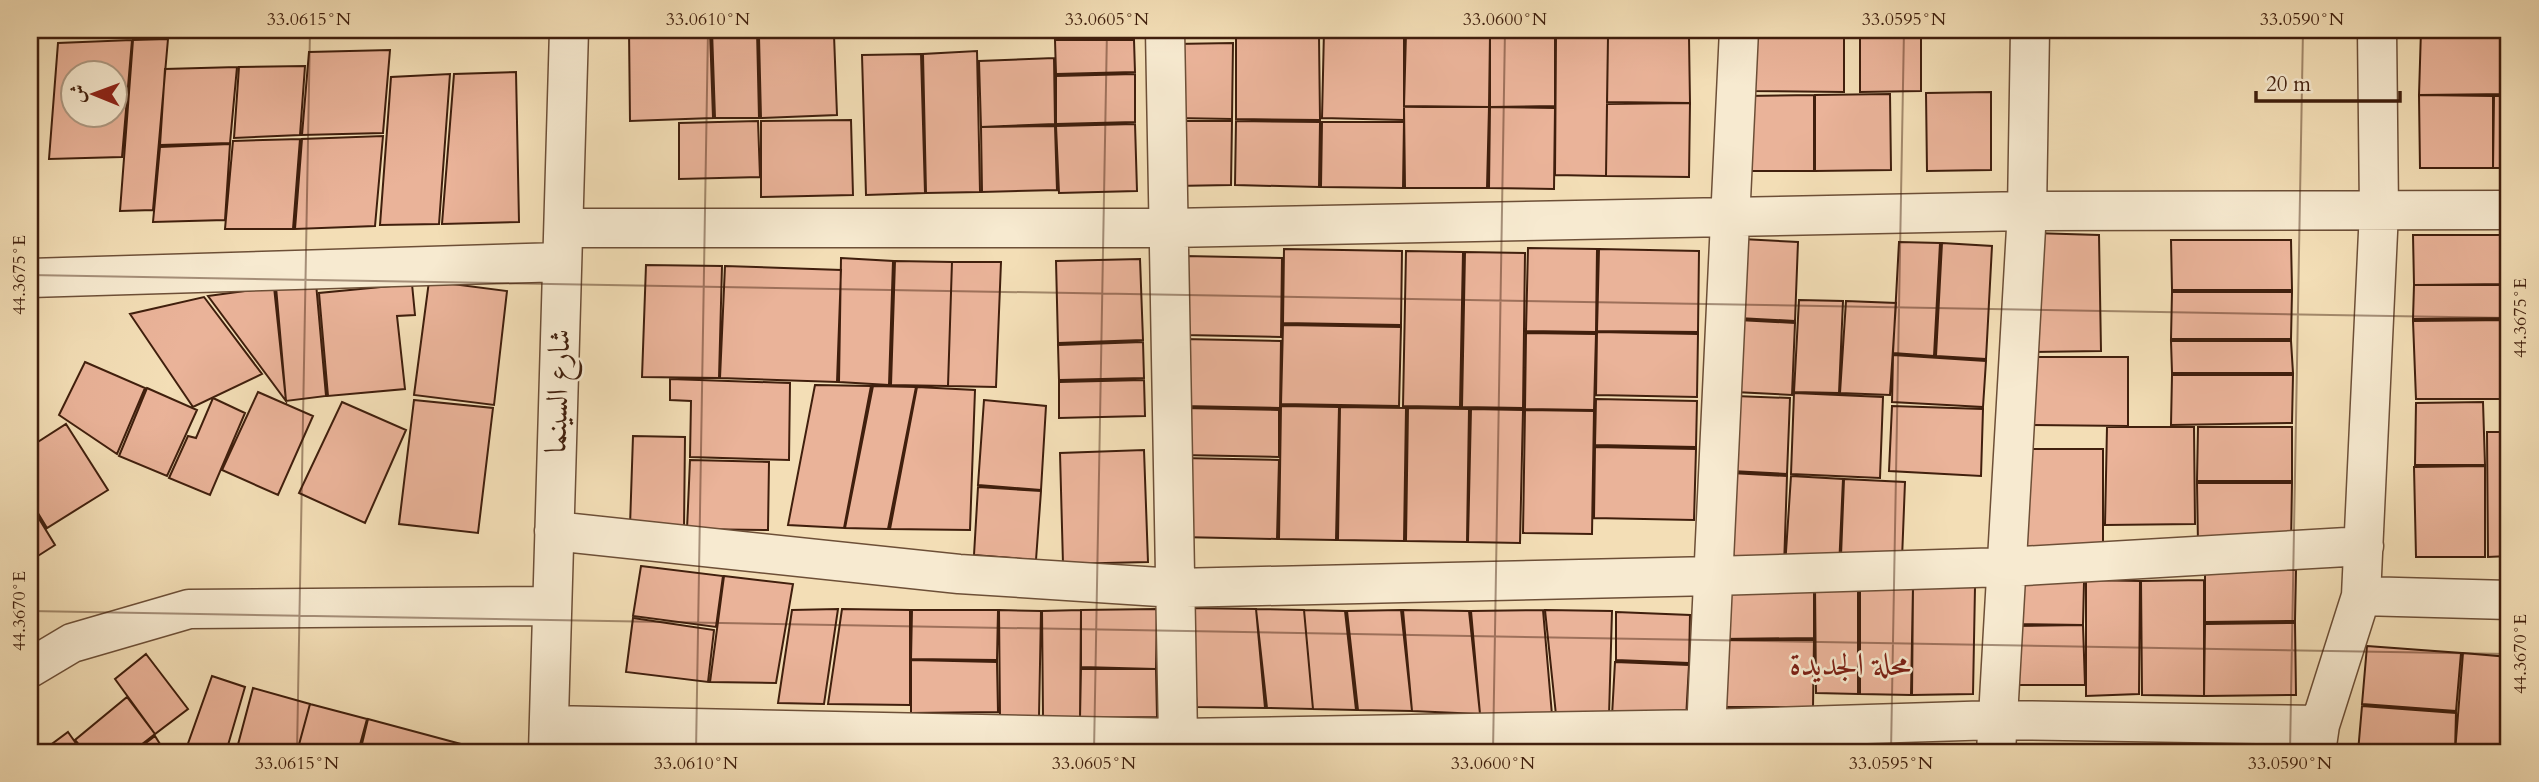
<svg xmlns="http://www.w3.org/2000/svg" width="2539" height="782" font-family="Cardo,Amiri,serif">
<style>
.building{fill:#eab399;stroke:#401f0d;stroke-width:2;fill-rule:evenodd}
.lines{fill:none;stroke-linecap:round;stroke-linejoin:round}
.minor-casing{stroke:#6d4f37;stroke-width:41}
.minor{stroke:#f7ead0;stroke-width:38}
.ticks{fill:none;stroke:#401f0d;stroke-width:2;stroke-opacity:0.45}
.labels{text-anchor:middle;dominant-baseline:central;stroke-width:5;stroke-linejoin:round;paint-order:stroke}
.street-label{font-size:30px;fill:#401f0d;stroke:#f7ead0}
.neighbourhood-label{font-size:32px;fill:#7a1f14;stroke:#f7ead0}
.neatline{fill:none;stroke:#401f0d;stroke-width:2.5}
.ticks-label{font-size:18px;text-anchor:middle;fill:#401f0d}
</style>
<rect width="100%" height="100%" fill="#f3deb6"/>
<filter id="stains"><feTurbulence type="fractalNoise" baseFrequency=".00286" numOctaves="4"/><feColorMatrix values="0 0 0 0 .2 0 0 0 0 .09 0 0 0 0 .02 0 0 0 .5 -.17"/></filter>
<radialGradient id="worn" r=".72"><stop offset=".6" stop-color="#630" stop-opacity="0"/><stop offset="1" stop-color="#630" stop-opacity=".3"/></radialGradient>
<path class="building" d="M629 30H710L713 118 630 121Z
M712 30H757L759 118H715Z
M1324 30 1404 32V120L1322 118Z
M1745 30H1844V92L1745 91Z
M1860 30H1921V91L1860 92Z
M2421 30H2509V94L2419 95Z
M1406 33 1490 35 1489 107 1404 106Z
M1236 34 1319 36 1320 120 1236 119Z
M834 35 837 115 761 118 759 37Z
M1490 35 1555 36V106L1490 107Z
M1556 36 1608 37 1606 176 1555 175Z
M1608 37H1689L1690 103 1607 102Z
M168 39 153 210 120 211 133 40Z
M132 40 122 157 49 159 58 43ZM74 74H116V116H74Z
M1055 40H1134L1135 72 1056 74Z
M1233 43 1232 119 1175 118 1174 44Z
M390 50 383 133 302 135 309 52Z
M977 51 980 192 926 193 923 54Z
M921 54 925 193 866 195 862 55Z
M1054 58 1055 124 981 127 979 61Z
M305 66 300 135 234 138 239 67Z
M237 67 230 143 160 145 165 69Z
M516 72 519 222 442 224 454 74Z
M450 74 439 224 380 225 391 77Z
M1135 74V122L1056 124V76Z
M1991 92V170L1927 171 1926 93Z
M1890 94 1891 170 1815 171V95Z
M1814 95V171H1746L1745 96Z
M2419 95 2493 96V168H2420Z
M2494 96H2509V168H2493Z
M1690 103 1689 177 1606 176 1607 104Z
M1404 107H1489L1487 188H1405Z
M1490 107 1555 108 1554 189 1489 188Z
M851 120 853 195 761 197V121Z
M758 121 760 177 679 179V123Z
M1175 121H1232L1231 185 1174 186Z
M1236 121 1320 122 1319 187 1235 185Z
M1322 122H1404L1403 188 1321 187Z
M1135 124 1137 191 1059 193 1056 126Z
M1055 126 1057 190 982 192 981 127Z
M383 136 375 226 295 229 302 139Z
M300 139 293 229H225L233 141Z
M230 144 225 220 153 222 160 147Z
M30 161H38L36 240H30Z
M2033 233 2099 235 2101 351 2029 352Z
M2413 235H2509V284L2414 285Z
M1742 239 1798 242 1795 321 1738 318Z
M2171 240H2291L2292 290H2172Z
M1899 242 1940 243 1934 356 1893 353Z
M1942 243 1992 246 1986 359 1936 356Z
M1528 248 1597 249 1596 332 1526 331Z
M1284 249 1402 251 1401 325 1283 323Z
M1599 249 1699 251 1698 332 1597 331Z
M1406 251 1463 252 1460 407 1403 406Z
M1465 252 1525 253 1523 408 1462 407Z
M1185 256 1282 258 1281 337 1184 335Z
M841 258 893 261 889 385 839 382Z
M1140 259 1143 340 1058 343 1056 261Z
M895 261 952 262 948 386 891 385Z
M952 262H1001L996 387 948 386Z
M646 265 722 266 719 378 642 377Z
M725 266 841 270 837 382 720 378Z
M429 281 507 291 494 405 414 395Z
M316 283 326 396 286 401 276 287Z
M412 284 415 315 397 316 405 389 328 396 319 293Z
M2414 285H2509V318L2413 319Z
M274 287 286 401 208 296Z
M2172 292H2292L2291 339H2171Z
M204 297 262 374 193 407 130 314Z
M1799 300 1843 301 1839 393 1794 392Z
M1846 301 1896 303 1890 395 1840 393Z
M1738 320 1795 323 1792 395 1735 392Z
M2509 320V399H2416L2413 321Z
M1283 325 1401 327 1399 406 1281 404Z
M1597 332 1698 334 1697 397 1596 395Z
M1526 333 1596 334 1594 410 1525 409Z
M1183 339 1281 341 1280 408 1182 406Z
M2171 341H2291L2293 373H2172Z
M1143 342 1144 378 1059 380 1058 345Z
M1893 355 1986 361 1983 407 1892 402Z
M2024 357H2128V426L2025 425Z
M85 362 145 388 117 454 59 415Z
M2172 375H2293L2292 423 2171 425Z
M670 379 790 383 789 460 690 457 691 401 670 400Z
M1144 380 1145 416 1059 418V382Z
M815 385 871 386 844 528 788 525Z
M873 386 916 387 888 529 845 528Z
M917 387 975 390 970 530 890 529Z
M147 388 197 410 167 476 119 456Z
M258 392 313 416 278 495 222 470Z
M1794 393 1883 397 1880 478 1791 474Z
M1735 396 1790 398 1787 474 1731 471Z
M213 398 245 413 210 495 169 478 188 436 196 438Z
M1596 399 1697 401 1696 447 1595 445Z
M414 400 493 408 478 533 399 524Z
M984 400 1046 406 1041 490 978 485Z
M342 402 406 430 365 523 299 493Z
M2483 402 2485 465H2415L2416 403Z
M1281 406 1339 407 1336 540 1279 539Z
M1892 406 1983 409 1981 476 1889 471Z
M1340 407 1406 408 1404 541 1338 540Z
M1182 408 1279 410V457L1181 455Z
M1408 408 1469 409 1467 542 1406 541Z
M1471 409 1523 410 1520 543 1468 542Z
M1525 410 1594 411 1592 534 1523 533Z
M66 424 108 490 47 528 30 500V447Z
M2107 427H2194L2195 524 2105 525Z
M2198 427H2292V481H2197Z
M2487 432H2509V556L2488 557Z
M633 436 685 437 684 529 630 526Z
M1595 447 1696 449 1694 520 1594 518Z
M2020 449H2103V548L2021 549Z
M1144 450 1148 562 1063 564 1060 453Z
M1181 458 1279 460 1277 539 1180 537Z
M690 460 769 462 768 530 687 529Z
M2485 466V557H2416L2414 467Z
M1731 473 1787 476 1784 567 1726 565Z
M1791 476 1843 479 1839 568 1785 567Z
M1844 479 1905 482 1902 559 1841 556Z
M2197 483H2292L2291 546 2198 544Z
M978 487 1041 491 1036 560 974 555Z
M30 504 55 545 30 561Z
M641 566 723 576 716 627 633 616Z
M2205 569 2296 570 2295 621 2205 622Z
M724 576 793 584 776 683 710 682Z
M2086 580 2140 581 2139 694 2086 696Z
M2204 580V696L2142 695 2141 581Z
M2012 581 2084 582 2083 625 2012 624Z
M1722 584 1814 586V638L1721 639Z
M1858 585V694L1816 693 1815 586Z
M1860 585 1913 586 1911 695 1860 694Z
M1913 586 1975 587 1973 694 1912 695Z
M1188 608 1256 609 1265 708 1197 707Z
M838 609 824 704 778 703 792 610Z
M842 609 910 610V705L828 704Z
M1157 609 1156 669 1081 667V610Z
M1256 609 1304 610 1313 709 1267 708Z
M912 610H998L997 660 911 659Z
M999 610 1041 611 1039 717 1000 716Z
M1081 610 1080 718 1043 717 1042 611Z
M1304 610 1345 611 1356 710 1313 709Z
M1401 610 1412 711 1358 710 1347 611Z
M1403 610 1469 611 1480 714 1412 711Z
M1543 610 1552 715 1480 714 1471 611Z
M1545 610 1612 611 1609 716 1556 715Z
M1616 612 1690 615 1689 663 1616 660Z
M633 618 714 630 708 682 626 672Z
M2295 623 2296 695 2204 696 2205 624Z
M2083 625 2085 685H2013L2012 626Z
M1721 640H1814L1813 707H1722Z
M2367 646 2461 653 2456 711 2362 704Z
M2463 653 2509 657V752H2455Z
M146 654 188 709 155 734 115 679Z
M911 660 997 662 998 712 911 713Z
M1615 662 1689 665 1686 719 1612 716Z
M1081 669H1156L1157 717 1080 718Z
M212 676 245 687 226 752H185Z
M253 688 310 704 297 752H236Z
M127 697 155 734 132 752H85L75 740Z
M310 704 367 719 358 752H297Z
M2362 706 2456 713 2455 752H2358Z
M368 719 461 744 459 752H360Z
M68 732 82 752H41Z
M155 736 165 752H134Z
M872 750V752H814V751Z"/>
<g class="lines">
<g class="minor-casing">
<path id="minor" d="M1165 30 1178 738
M564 228H1169L2027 211 2509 210
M30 278 562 262
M554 531 959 574 1175 588 1713 576 2006 567 2364 546
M2361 596 2509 600
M30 668 72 643 189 609 552 606
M549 725 1178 738 1706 729 1997 720 2320 725
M548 752 569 30
M1705 752 1739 30
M1996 752 2027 211 2030 30
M2316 752 2320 725 2361 596 2379 211 2377 30"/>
</g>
<use href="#minor" class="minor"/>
</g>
<path class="ticks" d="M30 275 2509 318M30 611 2509 654M297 752 310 30M696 752 708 30M1094 752 1107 30M1493 752 1505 30M1891 752 1904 30M2290 752 2303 30"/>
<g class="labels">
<g class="street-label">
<text transform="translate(558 391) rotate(-88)">شارع السينما</text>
</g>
<g class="neighbourhood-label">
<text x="1850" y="665">محلة الجديدة</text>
</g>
</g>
<rect width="2539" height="782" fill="none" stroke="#f3deb6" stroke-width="77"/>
<g transform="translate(94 94) rotate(271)"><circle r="33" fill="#f7ead0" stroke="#ae9982" stroke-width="2"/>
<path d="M0-5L12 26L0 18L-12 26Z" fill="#8f2418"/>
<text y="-10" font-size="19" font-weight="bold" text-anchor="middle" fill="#401f0d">ش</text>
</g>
<path d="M2256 91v10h144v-10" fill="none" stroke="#401f0d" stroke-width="3.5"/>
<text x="2266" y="91" font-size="21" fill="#401f0d" stroke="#f7ead0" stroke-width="5" paint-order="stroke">20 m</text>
<rect x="38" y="38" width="2462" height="706" class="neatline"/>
<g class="ticks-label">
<text x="309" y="25">33.0615°N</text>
<text x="708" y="25">33.0610°N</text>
<text x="1107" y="25">33.0605°N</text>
<text x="1505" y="25">33.0600°N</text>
<text x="1904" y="25">33.0595°N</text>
<text x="2302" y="25">33.0590°N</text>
<text transform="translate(19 275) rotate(-90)" y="6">44.3675°E</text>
<text transform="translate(2520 318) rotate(-90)" y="6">44.3675°E</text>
<text transform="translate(19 611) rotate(-90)" y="6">44.3670°E</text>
<text transform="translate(2520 654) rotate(-90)" y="6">44.3670°E</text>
<text x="297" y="769">33.0615°N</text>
<text x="696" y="769">33.0610°N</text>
<text x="1094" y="769">33.0605°N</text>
<text x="1493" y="769">33.0600°N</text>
<text x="1891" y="769">33.0595°N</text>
<text x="2290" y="769">33.0590°N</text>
</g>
<rect width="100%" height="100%" filter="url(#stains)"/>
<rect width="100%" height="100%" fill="url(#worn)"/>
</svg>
